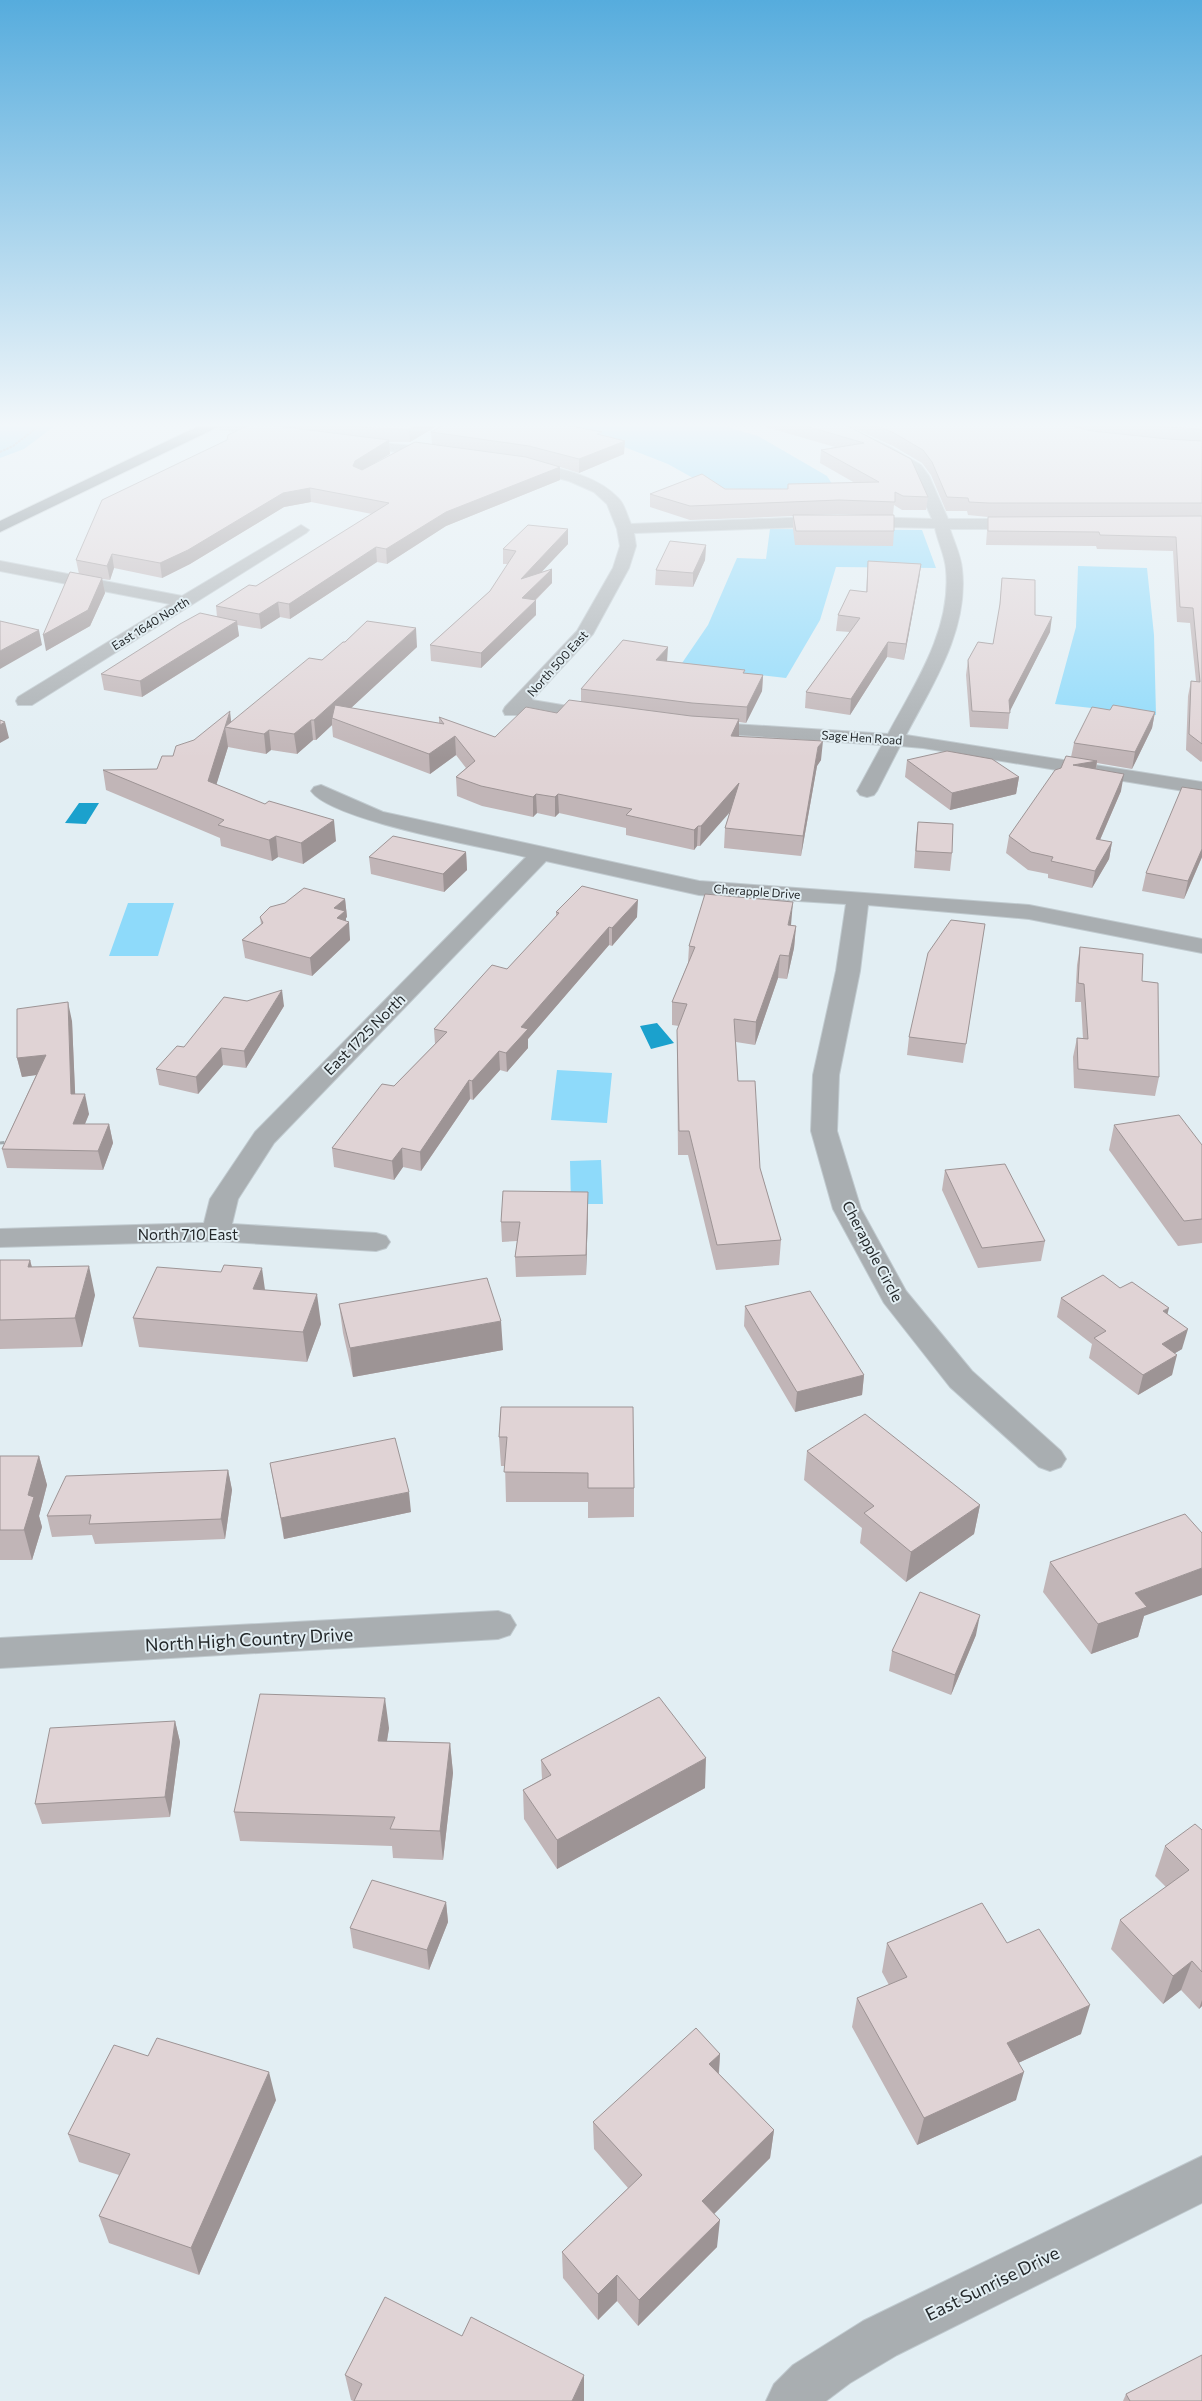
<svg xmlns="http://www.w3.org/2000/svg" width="1202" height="2401" font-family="Commissioner,sans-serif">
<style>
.green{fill:#8edafa}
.water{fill:#1ba1cd}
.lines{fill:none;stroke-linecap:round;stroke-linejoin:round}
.minor-casing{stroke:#c0cacf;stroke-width:2}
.major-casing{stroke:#c0cacf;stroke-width:2}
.path-far1{stroke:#a0a9ad;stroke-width:2;stroke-dasharray:2.5 1;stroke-linecap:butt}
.path{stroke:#a0a9ad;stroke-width:3;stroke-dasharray:4.5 2.5;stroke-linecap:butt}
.minor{fill:#a9aeb1;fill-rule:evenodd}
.major{fill:#727b80;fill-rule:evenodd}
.wall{fill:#c1b5b7;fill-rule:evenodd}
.shaded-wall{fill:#9d9495}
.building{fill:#e0d3d5;stroke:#9d9495}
.labels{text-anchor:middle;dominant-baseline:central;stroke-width:4;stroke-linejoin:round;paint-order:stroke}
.far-street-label{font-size:12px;fill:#232729;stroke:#e2eef3}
.street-label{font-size:15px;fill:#232729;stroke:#e2eef3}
.near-street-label{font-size:18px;fill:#232729;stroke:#e2eef3}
</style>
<rect width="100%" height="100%" fill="#e2eef3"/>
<path class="green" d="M0 423H59L24 449 0 458Z
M558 423H714L758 436 827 476 837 492 711 488 668 464 609 441 547 429Z
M770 529 922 530 936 568 836 567 820 620 786 678 680 666 708 625 737 558 766 559Z
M1078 566 1147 568 1154 635 1156 715 1055 704 1076 627Z
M128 903H174L158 956H109Z
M557 1070 612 1073 607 1123 551 1120Z
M601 1160 603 1204H571L570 1161Z"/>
<path class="water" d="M79 803H99L86 824 65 823Z
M657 1023 674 1043 651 1049 640 1026Z"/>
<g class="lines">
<g class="minor-casing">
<path id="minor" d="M207 423H231L279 430 286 434 279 438 213 428 208 427Z
M822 423H839L892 448 921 465 929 476 948 519H1024L1032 524 1024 529H950C954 542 961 556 962 569 969 629 933 684 906 735L1202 782V794L923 748 900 746 877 791 874 795 867 797 860 795 857 791 882 745 695 732 692 728 695 724 702 722 888 734C915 684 952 629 946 569 945 556 938 542 935 528L838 526 634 533 636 546 629 568 593 634 532 700 604 712 606 716 604 720 597 722 523 710 519 715H505L503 711 505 707 577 631 613 568 620 546 617 529 607 504 594 492 569 481 520 468 518 465 520 462 525 461C556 468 597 474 619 499 625 505 627 516 631 524L838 516 932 519 911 471Z
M351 440 445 449 447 452 440 456 346 447 344 444Z
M301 525 309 530 306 533 32 705H18L16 701 18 697 170 604 0 571V561L182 596Z
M321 785 383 812 699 881 1029 905 1202 939V953L1029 919 868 905 860 971 839 1075 837 1131 861 1209 906 1291 972 1371 1061 1451 1066 1459 1061 1467 1050 1471 1039 1467 950 1387 884 1303 833 1209 811 1131 813 1075 836 971 846 904 699 895 546 861 274 1143 238 1199 232 1224 376 1233 386 1236 390 1242 386 1248 376 1251 216 1241 0 1247V1229L204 1223 210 1199 255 1132 526 857C485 847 332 821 311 791L314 787Z
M498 1611 510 1615 516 1625 510 1635 498 1639 0 1668V1638Z
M1202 2156V2203L897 2355 850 2383 826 2401H766L774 2384 793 2365 863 2321Z"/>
</g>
<g class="major-casing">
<path id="major" d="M205 423H222L220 426 0 532V521Z"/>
</g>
<path class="path-far1" d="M0 452 13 446 43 423"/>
<path class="path" d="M0 1143 9 1142"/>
<use href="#minor" class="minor"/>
<use href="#major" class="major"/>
</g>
<path class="wall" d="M272 423H442L410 442H389L390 454 368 467 432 444 431 432 602 436 624 454 579 473 560 467V480L446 526 387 564 377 562 290 619 280 617 261 629 237 625 239 636 142 697 104 690 101 674 217 617 216 606 256 586 372 514 311 502 284 507 190 564 162 578 114 568 110 580 102 579 105 593 90 626 46 651 79 574 76 560 272 425Z
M752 423H842L928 497 926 510H902L894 505 893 515 894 531 893 546 795 545 793 529V516L690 520 650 507V494L725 489H787L788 484 855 483 820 463 821 450 835 447ZM838 514 867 515H807Z
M842 423H1202V761L1201 762 1186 750 1188 696 1191 681H1196L1190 623 1177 622 1173 551 1097 549 1096 546 986 545 988 517 968 515 967 511H946L931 475 922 463 893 446Z
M568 544 541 572 552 569V583L536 600V615L481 668 431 661 430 645 490 591 508 564H503V549Z
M706 545 705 560 693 587 655 585 656 570Z
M868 561 921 564 919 579 904 660 887 657 850 715 805 708 806 692 850 632 836 631 838 615 866 592Z
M1002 578 1050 632 1010 710 1008 729 970 727 966 675 968 660 993 644 999 612Z
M417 647 351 708 439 723V717L495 737 557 713 581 701V689L667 661 745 670 744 673 763 675 762 691 746 723 739 722V736L821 760 817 766 801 856 724 848 725 828 730 811 700 846H697L694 850 626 835V828L559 813 555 817 537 813 533 817 482 806 457 796 456 777 466 768 456 755 430 774 333 737 332 725 316 740H313L297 754 271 750 266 754 228 747 216 785 336 841 303 864 278 857 272 861 221 846 220 838 106 790 103 770 157 769 173 756 194 740 231 722 322 660Z
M1110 710 1155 712 1152 728 1132 769 1097 763 1096 769 1121 791 1100 840 1112 842 1109 859 1092 888 1048 878V874L1028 870 1006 853 1009 836 1061 768 1071 757 1074 743Z
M907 760 1019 777 1016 794 950 810 905 777Z
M1202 790V857L1184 899 1142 891 1146 873Z
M918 822 952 853 950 871 914 868 916 839Z
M466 852 467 870 444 892 371 874 369 857Z
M345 899 347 917 346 918V921L350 940 312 976 245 958 242 940 261 924 260 917Z
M556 912 637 917 612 946 609 945 528 1039V1048L507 1072 500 1070 473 1100 470 1099 421 1171 403 1167 394 1180 334 1167 332 1148 394 1086 435 1044 434 1029 507 969 556 917Z
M985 924 963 1063 907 1055 909 1037Z
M791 925 796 926 794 948 787 979 778 978 755 1045 736 1042 738 1081 760 1168 781 1240 779 1265 716 1270 688 1155H678L677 1054V1030L679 1026 672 1025V1002L688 963 689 946Z
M1080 947 1142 981 1159 1077 1155 1096 1074 1088 1073 1057 1077 1038 1083 1039 1081 1002H1075L1077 965Z
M284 1006 246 1068 223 1065 198 1094 159 1085 156 1069 184 1047Z
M72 1021 75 1094 89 1114 85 1124H109L113 1143 103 1170 7 1168 2 1149 36 1075 22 1077 17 1058Z
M1114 1125 1202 1145V1243L1178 1246 1109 1150Z
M945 1170 1045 1241 1041 1261 978 1268 942 1190Z
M588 1212 586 1275 516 1277 515 1257 517 1241 502 1242 501 1222Z
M0 1260H30L32 1267 95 1295 82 1347 0 1349Z
M1120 1288 1167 1314 1182 1349 1175 1353 1172 1375 1138 1395 1089 1358 1092 1344 1057 1317 1061 1298Z
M265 1290 321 1324 307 1362 139 1347 133 1318Z
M339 1304 503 1350 353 1377 343 1333Z
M745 1306 864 1375 862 1395 795 1412 744 1326Z
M501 1407 634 1488V1517L588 1518V1502H506L505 1466H501L499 1437Z
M807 1451 980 1505 974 1534 906 1582 860 1543 862 1528 804 1480Z
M0 1456H39L47 1485 39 1516 42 1527 32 1560H0Z
M270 1463 411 1512 284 1539Z
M228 1470 232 1490 225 1539 95 1544 92 1535 52 1537 47 1516Z
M1050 1562 1144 1616 1138 1637 1091 1654 1043 1592Z
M976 1635 951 1695 889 1671 892 1651Z
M175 1721 180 1742 170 1817 42 1824 35 1804Z
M389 1728 387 1741 450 1743 453 1773 443 1860 393 1858 392 1846 240 1841 234 1812Z
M541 1760 705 1788 557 1869 524 1819 523 1790 542 1779Z
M1202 1830V2006L1199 2009 1181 1990 1163 2004 1111 1949 1120 1920 1166 1887 1155 1876 1165 1846Z
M446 1902 448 1922 429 1970 353 1948 350 1928Z
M887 1943H1007L1081 2034 1018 2063 1016 2100 917 2145 852 2027 857 1998 889 1985 882 1972Z
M720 2054 719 2074 774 2130 770 2158 714 2214 717 2247 638 2326 617 2301 598 2320 563 2278 562 2252 628 2188 594 2149 593 2122Z
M276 2100 199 2275 109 2243 99 2216 119 2175 79 2162 68 2134Z
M345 2375 584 2400V2401H353L351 2400Z
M1126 2394 1202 2401H1123Z"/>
<path class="shaded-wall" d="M420 423H442L410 442 409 429Z
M389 440 390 454 356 474 353 466 355 461Z
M625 441 624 454 579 473V459Z
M560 467V480L446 526 387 564 386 549 446 512Z
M310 488 311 502 284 507 190 564 162 578 160 563 283 493Z
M568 529V544L521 594V579Z
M706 545 705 560 693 587V573Z
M376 547 377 562 290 619 289 604Z
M112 554 114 568 110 580 107 566Z
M921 564 919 579 904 660 906 644Z
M552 569V583L522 613V598Z
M102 578 105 593 90 626 46 651 43 635Z
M536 600V615L481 668V653Z
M278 602 280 617 261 629 259 614Z
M1052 617 1050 632 1009 713V700Z
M237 621 239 636 142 697 140 681Z
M416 628 417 647 338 720 332 718V725L316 740 314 720Z
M39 630 42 645 0 669V651Z
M888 642 887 657 850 715 851 699Z
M668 647 667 662 656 660Z
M763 675 762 691 746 723 747 707Z
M230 711 232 729 225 727Z
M1155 712 1152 728 1132 769 1135 752Z
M739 719V738L731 736Z
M311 720 313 740 297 754 294 734Z
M5 722 9 738 0 743V725Z
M225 727 228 747 211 802 208 781Z
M269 730 271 750 266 754 264 734Z
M455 736 456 755 430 774 429 754Z
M823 741 821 760 817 766 801 856 803 836 818 747Z
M1097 761 1094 778 1073 765Z
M1124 774 1121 791 1093 856 1096 839Z
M1019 777 1016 794 950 810 952 793Z
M739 783 738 803 700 846 701 826Z
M536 794 537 813 533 817V797Z
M558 794 559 813 555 817V797Z
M334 820 336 841 303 864 301 843Z
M698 826 697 846 694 850V830Z
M276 836 278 857 272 861 269 840Z
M1112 842 1109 859 1092 888 1095 871Z
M1202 849V857L1184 899 1188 881Z
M466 852 467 870 444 892 443 874Z
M345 899 347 917 346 918V924L349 922 350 940 312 976 310 958 334 908Z
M638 900 637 917 612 946V928Z
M793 902 791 925H788Z
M796 926 794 948 787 979 789 956Z
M609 927V945L528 1039V1048L507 1072 506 1053 521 1027Z
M780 955 778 978 755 1045 756 1022Z
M282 990 284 1006 246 1068 244 1051Z
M68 1002 72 1021 76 1113 71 1094Z
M221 1048 223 1065 198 1094 196 1077Z
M499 1051 500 1070 473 1100 472 1081Z
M46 1055 50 1073 22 1077 17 1058Z
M469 1080 470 1099 421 1171 420 1152Z
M85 1094 89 1114 77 1143 73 1124Z
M109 1124 113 1143 103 1170 98 1151Z
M402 1148 403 1167 394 1180 392 1161Z
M588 1192V1212L586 1275V1255Z
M30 1260 37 1289 28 1267Z
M89 1266 95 1295 82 1347 75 1318Z
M262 1268 266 1297 253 1289Z
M317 1294 321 1324 307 1362 303 1332Z
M1169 1308 1164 1328 1163 1311Z
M501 1321 503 1350 353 1377 350 1348Z
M1188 1329 1182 1349 1157 1364 1162 1344Z
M1177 1355 1172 1375 1138 1395 1143 1375Z
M864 1375 862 1395 795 1412 797 1392Z
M39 1456 47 1485 39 1516 42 1527 32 1560 24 1530 28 1495Z
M228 1470 232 1490 225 1539 221 1519Z
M409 1492 411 1512 284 1539 281 1518Z
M980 1505 974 1534 906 1582 911 1552Z
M1202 1568V1595L1144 1616 1138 1637 1091 1654 1098 1624 1135 1593Z
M980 1615 976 1635 951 1695 955 1675Z
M385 1698 389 1728 382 1770 378 1741Z
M175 1721 180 1742 170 1817 165 1797Z
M450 1743 453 1773 443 1860 440 1831Z
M706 1758 705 1788 557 1869V1840Z
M446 1902 448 1922 429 1970 427 1950Z
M1192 1961 1181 1990 1163 2004 1173 1976Z
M1202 2000V2006L1199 2009Z
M1090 2005 1081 2034 999 2072 1007 2043Z
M720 2054 718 2082 709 2064Z
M269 2072 276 2100 199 2275 191 2248Z
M1024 2072 1016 2100 917 2145 924 2118Z
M774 2130 770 2158 700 2228 702 2201Z
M720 2220 717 2247 638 2326 639 2300Z
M617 2275V2301L598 2320V2294Z
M584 2375V2401H572Z"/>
<path class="building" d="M253 423 389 440 355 461 353 466 362 470 415 442 526 457 560 467 446 512 386 549 376 547 289 604 278 602 259 614 216 606 249 585 256 586 389 503 310 488 283 493 188 550 160 563 112 554 107 566 76 560 102 500 227 440 228 435Z
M331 423H420L409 429 372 428Z
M447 423H555L602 432 597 434 625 441 579 459 529 446 431 432Z
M796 423H842L911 459 928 497 903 496 895 492V502L839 500 690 506 650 494 702 474 725 489H788V484L879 482 821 450 864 443Z
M870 423H1059L1092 431 1168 439 1202 441V503H989L969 502 968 498 947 497 932 462 923 450 894 433Z
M1114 423H1202V429L1129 425Z
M793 515H894V531H796Z
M1202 516V744L1189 734 1191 681 1200 682 1193 608 1180 607 1176 537 1100 535 1099 532 988 531V517Z
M528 525 568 529 521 579 552 569 522 598 536 600 481 653 430 645 490 591 516 551 503 549Z
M670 541 706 545 693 573 656 570Z
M868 561 921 564 906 644 888 642 851 699 806 692 860 618 838 615 850 590 867 592Z
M70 572 102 578 88 610 43 635Z
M1002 578 1035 580V615L1052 617 1009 700 1010 713 972 711 968 660 978 642 993 644 1000 604Z
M200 613 237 621 140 681 101 674 180 624Z
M0 621 39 630 0 651Z
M367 621 416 628 314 720H311L294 734 269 730 264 734 225 727 208 781 265 804 269 801 334 820 301 843 276 836 269 840 218 825 224 820 103 770 157 769 162 756H173L176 746 194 740 230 711 225 727 309 658 322 660 343 642H345Z
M623 640 668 647 656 660 745 670 743 673 763 675 747 707 692 703 581 689Z
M569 700 691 716 739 719 731 736 823 741 818 747 803 836 725 828 739 783 701 826H698L694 830 626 815 632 809 558 794 555 797 536 794 533 797 481 786 456 777 475 761 455 736 429 754 332 718 335 705 444 724 439 717 495 737 526 707 557 713Z
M1113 705 1155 712 1135 752 1074 743 1092 707 1110 710Z
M0 720 5 722 0 725Z
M947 751 992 759 1019 777 952 793 907 760Z
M1066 756 1097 761 1073 765 1124 774 1096 839 1112 842 1095 871 1051 861 1053 857 1031 852 1009 836 1055 770 1061 768Z
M1182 787 1202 790V849L1188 881 1146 873Z
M918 822 953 824 952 853 916 851Z
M393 836 466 852 443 874 369 857Z
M582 886 638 900 612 928 609 927 521 1027 528 1029 506 1053 499 1051 472 1081 469 1080 420 1152 402 1148 392 1161 332 1148 382 1084 394 1086 447 1032 434 1029 492 965 507 969 559 913 556 912Z
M304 888 345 899 334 908 345 911 337 918 349 922 310 958 242 940 263 923 260 917 270 907 285 903Z
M705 894 793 902 788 925 796 926 789 956 780 955 756 1022 734 1019 738 1081H755L760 1168 781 1240 717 1245 689 1131H679L677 1030 687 1004 672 1002 695 947 689 946Z
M951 920 985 924 966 1044 909 1037 928 953Z
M1080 947 1143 954 1142 981 1158 983 1159 1077 1078 1069 1077 1038 1088 1039 1084 984 1078 983Z
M282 990 244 1051 221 1048 196 1077 156 1069 177 1046 184 1047 224 997 247 1001Z
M68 1002 71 1094H85L73 1124H109L98 1151 2 1149 46 1055 17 1058V1009Z
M1179 1115 1202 1145V1219L1184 1221 1114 1125Z
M1005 1164 1045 1241 982 1248 945 1170Z
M503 1191 588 1192 586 1255 515 1257 520 1222H501Z
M0 1260H30L28 1267 89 1266 75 1318 0 1320Z
M224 1265 262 1268 253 1289 317 1294 303 1332 133 1318 157 1267 221 1272Z
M1103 1275 1120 1288 1132 1282 1169 1308 1163 1311 1188 1329 1162 1344 1177 1355 1143 1375 1094 1338 1106 1331 1061 1298Z
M487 1278 501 1321 350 1348 339 1304Z
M810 1291 864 1375 797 1392 745 1306Z
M501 1407H633L634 1488H588V1473L504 1472 507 1437H499Z
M865 1414 980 1505 911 1552 864 1513 874 1506 807 1451Z
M395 1438 409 1492 281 1518 270 1463Z
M0 1456H39L28 1495 34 1497 24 1530H0Z
M228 1470 221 1519 89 1524 91 1515 47 1516 66 1476Z
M1185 1514 1202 1533V1568L1135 1593 1147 1607 1098 1624 1050 1562Z
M920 1592 980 1615 955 1675 892 1651Z
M260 1694 385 1698 378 1741 450 1743 440 1831 390 1829 395 1817 234 1812Z
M659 1697 706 1758 557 1840 523 1790 551 1775 541 1760Z
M175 1721 165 1797 35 1804 50 1728Z
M1195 1824 1202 1830V1972L1192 1961 1173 1976 1120 1920 1189 1870 1165 1846Z
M372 1880 446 1902 427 1950 350 1928Z
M982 1903 1007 1943 1039 1929 1090 2005 1007 2043 1024 2072 924 2118 857 1998 907 1977 887 1943Z
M696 2028 720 2054 709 2064 774 2130 702 2201 720 2220 639 2300 617 2275 598 2294 562 2252 642 2175 593 2122Z
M157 2038 269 2072 191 2248 99 2216 130 2154 68 2134 114 2045 148 2056Z
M385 2297 462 2336 471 2317 584 2375 572 2401H354L362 2384 345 2375Z
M1202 2355V2401H1130L1126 2394Z"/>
<linearGradient id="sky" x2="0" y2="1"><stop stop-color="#56acdd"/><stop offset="0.56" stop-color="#f2f7fa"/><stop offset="1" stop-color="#f2f7fa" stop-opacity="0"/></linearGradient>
<rect width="1202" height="759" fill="url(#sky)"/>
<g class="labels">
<g class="far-street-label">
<text transform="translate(150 623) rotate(-32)">East 1640 North</text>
<text transform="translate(557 663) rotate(-48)">North 500 East</text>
<text transform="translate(862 737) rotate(4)">Sage Hen Road</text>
<text transform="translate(757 891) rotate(4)">Cherapple Drive</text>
</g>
<g class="street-label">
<text transform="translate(364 1034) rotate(-45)">East 1725 North</text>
<text x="188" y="1234">North 710 East</text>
<text transform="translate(873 1251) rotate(62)">Cherapple Circle</text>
</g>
<g class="near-street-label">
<text transform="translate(249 1639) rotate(-3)">North High Country Drive</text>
<text transform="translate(992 2283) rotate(-26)">East Sunrise Drive</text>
</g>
</g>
</svg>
